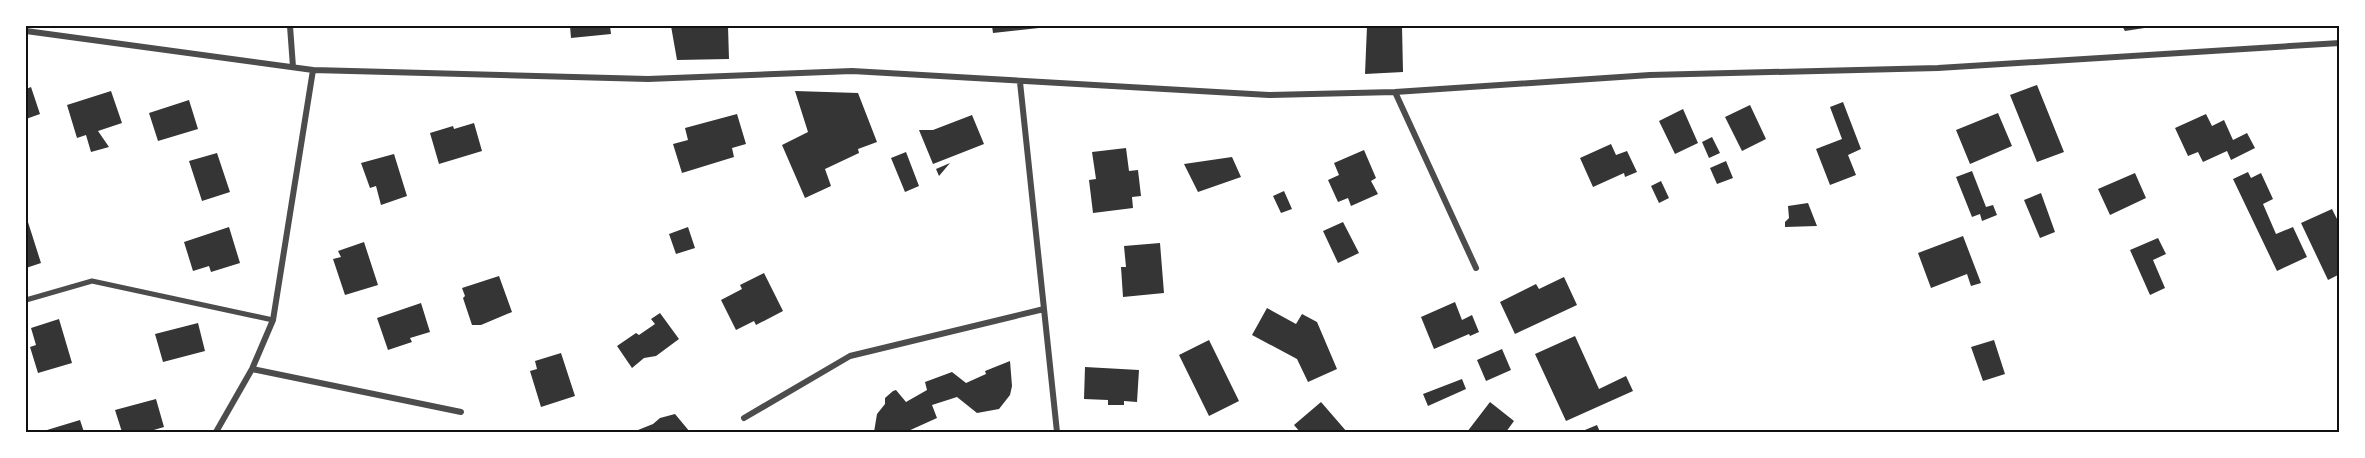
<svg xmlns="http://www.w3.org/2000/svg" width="2365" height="458" font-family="'Fira Sans Condensed',sans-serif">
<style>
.building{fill:#353535}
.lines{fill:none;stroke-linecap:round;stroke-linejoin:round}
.pedestrian{stroke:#4c4c4c;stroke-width:5}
.minor{stroke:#4c4c4c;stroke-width:6}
.neatline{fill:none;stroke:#111;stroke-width:2}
</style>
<rect width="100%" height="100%" fill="#fff"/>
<path class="building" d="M570 26H610L611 34 571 38Z
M671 26H728L729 59 677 60Z
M992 26H1048V27L993 33Z
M1367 26H1402L1403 72 1365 74Z
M2122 26H2151V27L2125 31Z
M2037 85 2064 152 2037 162 2010 95Z
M31 87 40 114 26 119V89Z
M111 91 122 123 98 131 109 147 91 152 86 135 77 138 67 105Z
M795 91 858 93 877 142 858 149 859 153 825 169 831 186 805 198 782 145 808 132Z
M189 100 198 129 158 141 149 113Z
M1843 102 1861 149 1848 155 1856 175 1830 185 1816 149 1842 139 1830 107Z
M1750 105 1766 139 1742 151 1725 117Z
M1683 109 1698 143 1675 154 1659 121Z
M1998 113 2012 146 1970 164 1956 130Z
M737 114 746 144 732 148 734 157 682 173 673 144 688 140 685 128Z
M2206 114 2212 126 2224 120 2233 140 2247 133 2255 148 2231 160 2227 151 2203 162 2198 152 2188 156 2175 128Z
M972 115 984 144 933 164 919 130H933Z
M474 123 482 151 439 164 430 133 453 126 454 129Z
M1712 137 1720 153 1709 158 1702 142Z
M1611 144 1616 155 1627 151 1637 172 1625 177 1624 173 1593 187 1580 158Z
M1126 148 1129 171 1138 170 1141 196 1132 197 1133 208 1093 213 1089 180 1096 179 1092 152Z
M1364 150 1376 178 1371 181 1378 194 1351 206 1348 198 1338 202 1328 180 1339 175 1334 163Z
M906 152 919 186 905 192 891 158Z
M217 153 230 192 202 201 189 161Z
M394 154 407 196 381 205 376 186 370 188 361 163Z
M1232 157 1241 177 1198 192 1184 164Z
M1726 161 1733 178 1717 184 1710 168Z
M950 163 939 176 936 169Z
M1972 171 1986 207 1993 205 1997 215 1982 221 1980 214 1972 217 1956 177Z
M2248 172 2251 178 2261 173 2273 199 2263 204 2276 234 2293 227 2307 257 2277 271 2233 179Z
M2135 173 2146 198 2110 215 2098 189Z
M1661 181 1669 198 1659 203 1651 186Z
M1284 191 1292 209 1281 213 1273 196Z
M2041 193 2055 232 2040 238 2024 200Z
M1808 203 1817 226 1785 227V222L1789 218 1788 206Z
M2332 209 2340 225V274L2328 280 2301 223Z
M27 219 41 263 26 268V220Z
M1343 222 1359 253 1338 263 1323 231Z
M229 227 240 263 211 272 209 266 193 271 184 242Z
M688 227 695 248 676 254 669 234Z
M1963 236 1981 283 1971 286 1967 274 1931 288 1918 253Z
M2158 238 2166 254 2153 260 2165 288 2150 295 2130 250Z
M364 242 378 285 345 295 333 259 341 257 338 251Z
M1160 243 1164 293 1123 297 1121 267H1126L1124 246Z
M764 273 783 311 756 325 754 321 736 330 721 300 742 289 740 285Z
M499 276 512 312 481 325H472L463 298 465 296 462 288Z
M1564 277 1577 305 1515 334 1500 302 1536 284 1539 289Z
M1455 302 1462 320 1472 315 1479 332 1470 336 1469 334 1434 349 1421 317Z
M421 303 430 332 410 338 412 342 388 350 377 318Z
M1267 308 1296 324 1302 314 1317 322 1337 369 1308 382 1297 359 1252 335Z
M660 313 679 339 656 356 644 358 632 368 617 346 636 333 639 335 655 324 651 319Z
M59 319 72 363 38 373 30 347 36 345 31 328Z
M198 323 205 351 163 362 155 334Z
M1575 336 1599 389 1626 376 1633 391 1566 421 1535 354Z
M1209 340 1239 401 1209 416 1179 355Z
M1994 340 2005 374 1983 381 1971 347Z
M1502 349 1511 370 1486 381 1477 360Z
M561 353 575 396 541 407 530 371 537 369 535 361Z
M1010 361 1012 386 1010 395 999 409 977 413 957 397 932 405 937 418 906 432H874L877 414 885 404V398L893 391 896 390 906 402 927 390 925 382 952 372 966 383 986 374 985 371Z
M1085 367 1139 370 1137 402 1124 401V405H1108V400L1084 399Z
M1462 379 1466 389 1428 406 1423 394Z
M156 399 164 427 147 432H122L115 410Z
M1321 402 1347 432H1300L1294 425Z
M1490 402 1514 421 1506 432H1467Z
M675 414 690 432H633L653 424 660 418Z
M80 420 84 432H48L47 430Z
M1597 425 1600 432H1580Z"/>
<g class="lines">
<path class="pedestrian" d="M26 300 92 281 273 320"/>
<path class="minor" d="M290 26 293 67
M26 31 313 70 648 79 852 71 1269 95 1395 92 1650 75 1938 68 2340 43
M1020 82 1057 432
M1395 92 1476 268
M252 369 461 412
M744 418 850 356 1044 309
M216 432 252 369 273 320 313 70"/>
</g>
<rect width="2365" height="458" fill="none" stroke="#ffffff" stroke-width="54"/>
<rect x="27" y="27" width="2311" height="404" class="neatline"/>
</svg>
